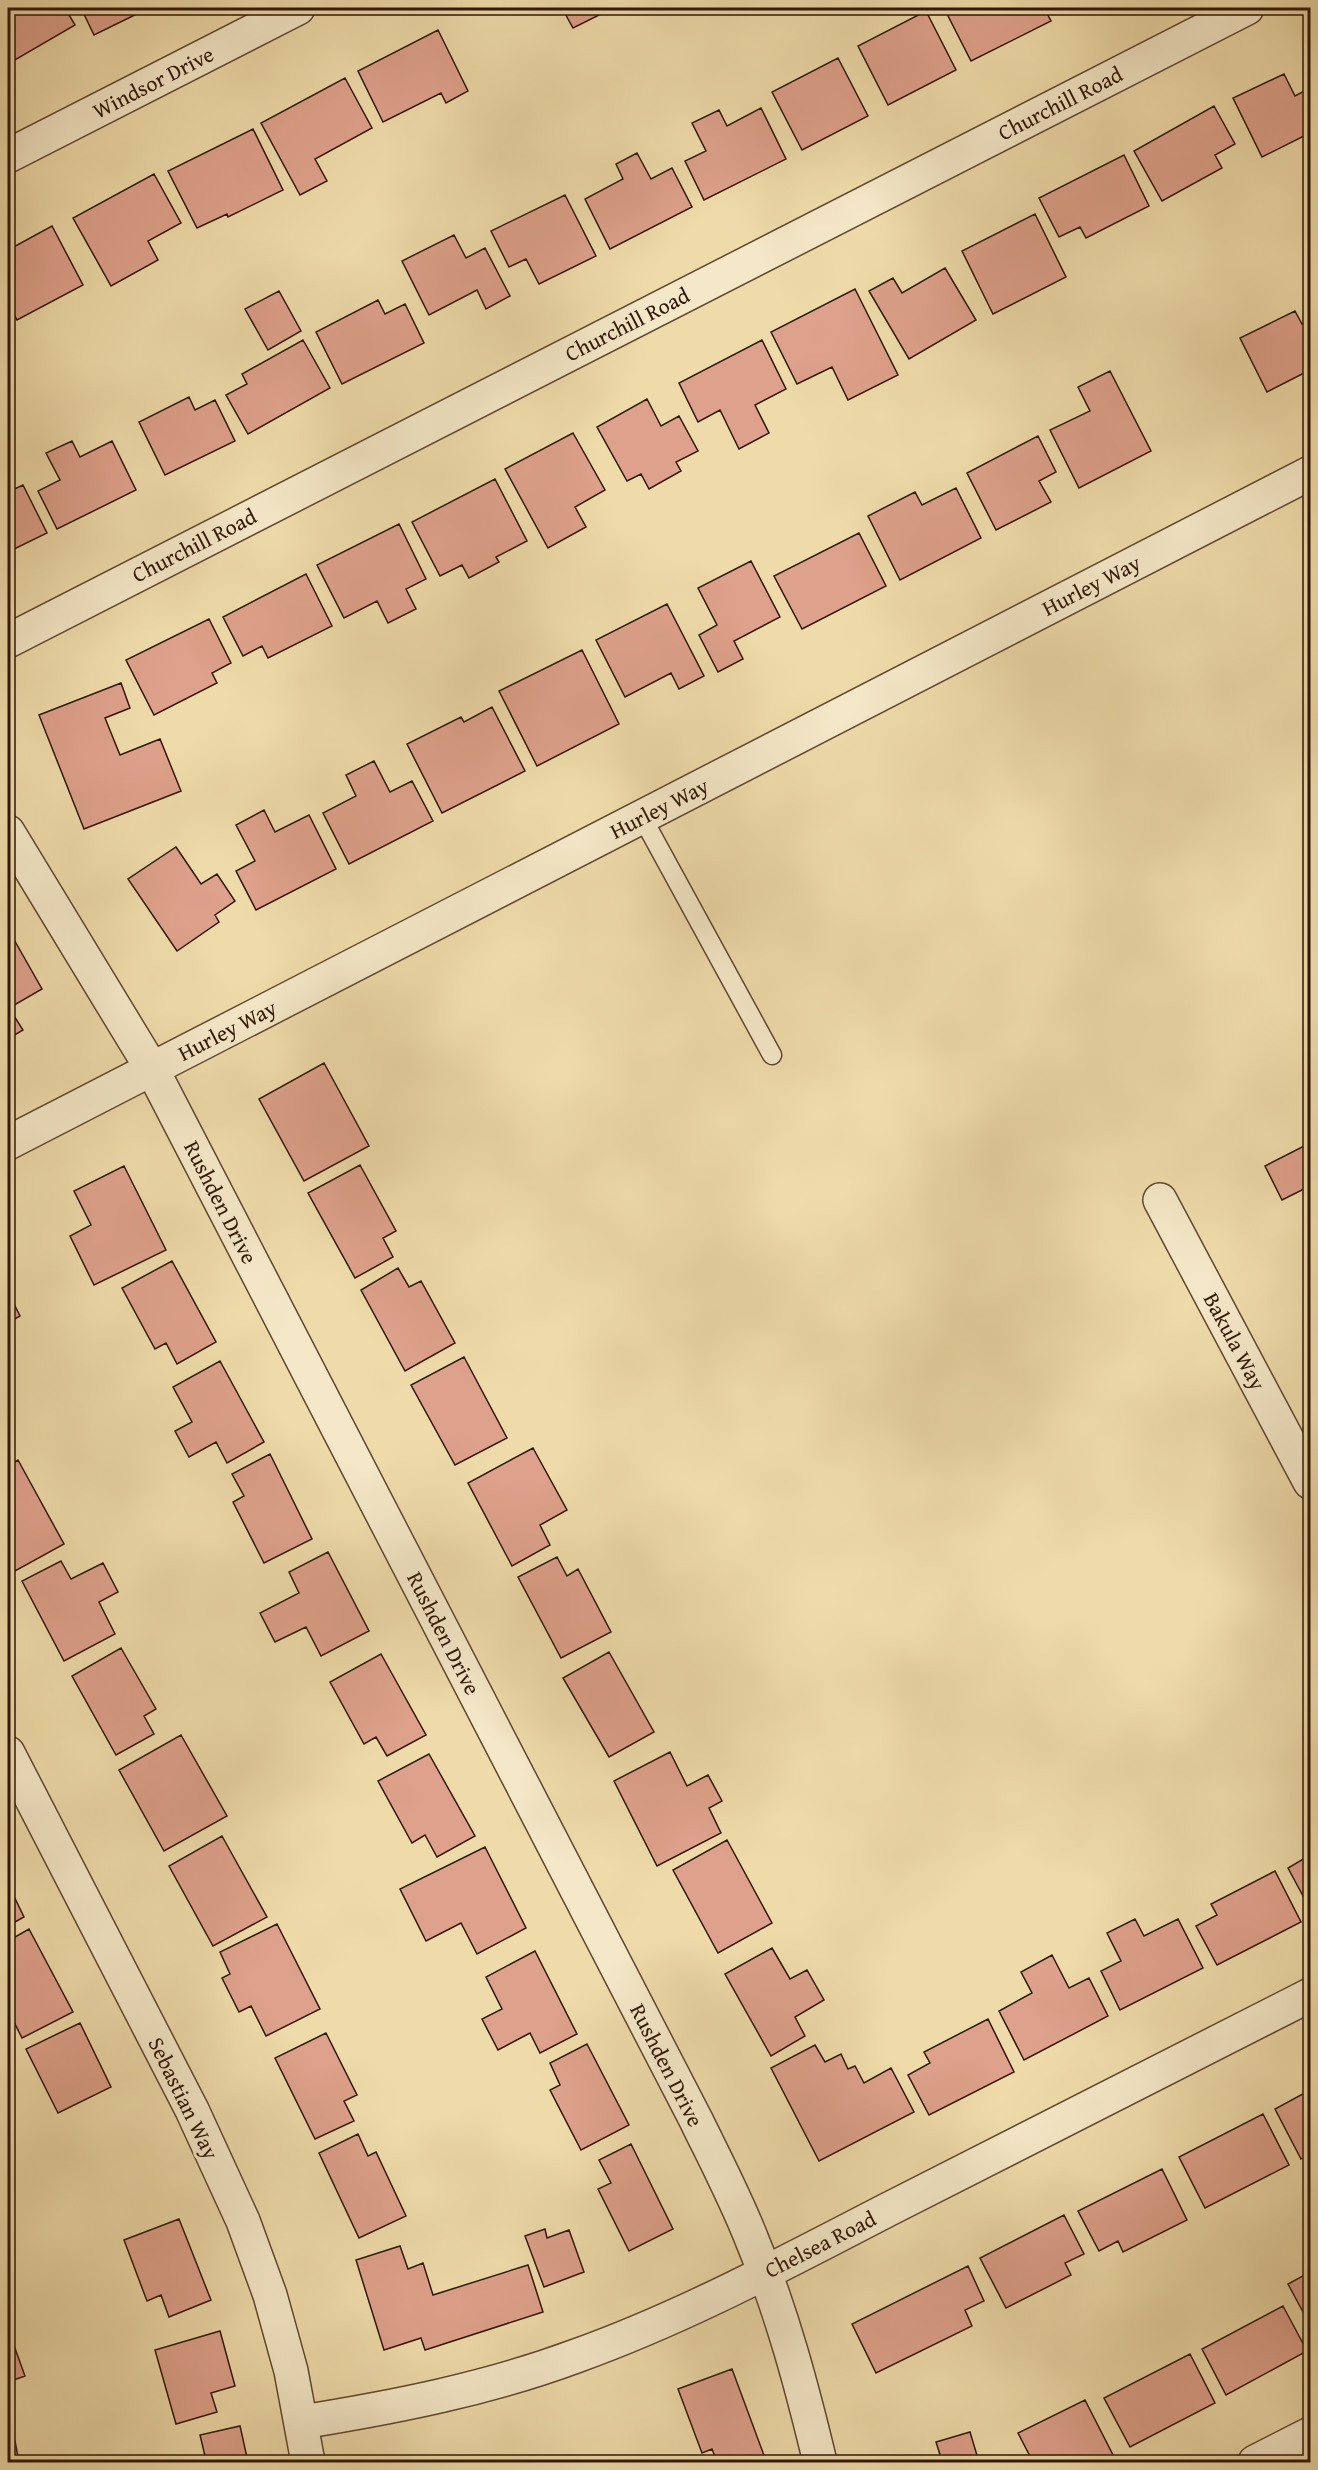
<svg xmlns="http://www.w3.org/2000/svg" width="1318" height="2470" font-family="'Gentium Book Plus',serif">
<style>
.building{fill:#dea18b;stroke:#2f1607;stroke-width:1.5}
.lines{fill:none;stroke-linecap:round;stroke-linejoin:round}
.service-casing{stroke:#5f4730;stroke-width:21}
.minor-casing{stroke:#5f4730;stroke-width:36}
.tertiary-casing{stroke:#5f4730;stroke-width:36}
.service{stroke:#f5e8c8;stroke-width:18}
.minor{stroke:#f5e8c8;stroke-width:33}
.tertiary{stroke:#f5e8c8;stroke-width:33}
.labels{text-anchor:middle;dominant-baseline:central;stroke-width:6;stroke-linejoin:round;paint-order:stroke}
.street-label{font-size:22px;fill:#2f1607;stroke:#f5e8c8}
</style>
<rect width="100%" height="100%" fill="#efdbaa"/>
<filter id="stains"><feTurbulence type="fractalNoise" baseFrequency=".00333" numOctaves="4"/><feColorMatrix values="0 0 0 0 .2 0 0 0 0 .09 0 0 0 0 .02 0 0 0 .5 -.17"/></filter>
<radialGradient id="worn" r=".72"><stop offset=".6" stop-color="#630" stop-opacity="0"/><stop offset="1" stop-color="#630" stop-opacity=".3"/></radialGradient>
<path class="building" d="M8 8H65L75 25 8 64Z
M81 8H149L94 35Z
M562 8H613L573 28Z
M944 8H1044L1051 21 971 61Z
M926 11 956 70 888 105 858 46Z
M438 30 468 91 446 103 441 93 383 122 358 71Z
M838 58 868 116 802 150 772 92Z
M1284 74 1295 96 1310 88V133L1262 157 1233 98Z
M345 78 372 128 315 159 327 181 300 195 261 123Z
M1214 106 1235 144 1215 155 1222 168 1162 201 1134 151Z
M761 108 786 159 704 200 685 161 706 151 692 123 719 110 727 126Z
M253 129 283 190 228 217 227 214 197 228 168 171Z
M637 153 651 179 672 168 692 207 610 249 585 199 623 179 616 164Z
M1124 155 1149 206 1086 238 1080 227 1059 237 1039 198Z
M154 174 181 223 148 241 158 260 111 286 73 218Z
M565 195 596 256 539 284 526 259 509 267 491 231Z
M1035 214 1066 277 993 314 962 251Z
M52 226 83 285 17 320 8 302V250Z
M454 235 466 258 485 248 510 296 486 309 477 290 429 315 402 261Z
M945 268 976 320 909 359 869 291 893 278 902 293Z
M855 289 898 375 848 400 832 367 797 384 771 332Z
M279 291 301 331 268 350 245 309Z
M378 300 385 314 405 304 424 343 342 384 316 332Z
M1295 311 1302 324 1310 320V370L1267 392 1240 338Z
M303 340 330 388 248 434 226 395 247 384 242 374Z
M762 340 786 389 755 405 769 433 739 449 720 410 698 422 679 383Z
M1110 371 1151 451 1079 488 1050 430 1090 411 1078 387Z
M189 397 195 410 215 400 235 441 165 475 139 422Z
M647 399 661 426 679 416 698 451 676 462 681 471 649 489 641 474 627 481 597 427Z
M573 433 605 490 575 507 586 527 548 548 505 469Z
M1038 436 1056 472 1039 481 1051 502 996 530 967 473Z
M72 441 80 457 112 441 136 490 57 529 38 491 60 480 46 453Z
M495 479 527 541 496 557 499 562 469 578 462 565 440 576 412 522Z
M23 485 47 533 8 552V492Z
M956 488 981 538 900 580 868 516 915 492 922 505Z
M399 524 426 579 406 589 416 609 388 623 377 601 344 618 317 565Z
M859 533 886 586 802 629 774 576Z
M751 561 780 617 734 641 743 659 718 672 699 635 717 625 698 588Z
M306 574 332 626 268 658 262 646 243 656 223 617Z
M667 604 704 676 679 689 671 673 625 697 596 640Z
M209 619 231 663 212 673 217 683 154 715 126 660Z
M582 650 619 724 537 766 499 691Z
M121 683 130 708 105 718 120 755 160 739 181 791 84 829 39 715Z
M492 707 525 771 442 813 407 744 461 717 464 722Z
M374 761 390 792 412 781 433 821 349 864 323 813 356 796 346 775Z
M264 810 275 832 309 815 336 869 256 910 236 871 255 861 236 825Z
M176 847 201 884 217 874 235 901 215 915 219 922 177 951 128 879Z
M8 929 42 989 9 1008 23 1030 8 1039Z
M324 1063 369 1146 304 1181 259 1099Z
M1310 1143V1186L1282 1200 1265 1166Z
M360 1165 396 1231 383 1238 393 1257 355 1278 308 1193Z
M124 1166 166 1250 94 1285 70 1236 91 1225 74 1191Z
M172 1261 216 1342 177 1364 166 1343 155 1349 122 1288Z
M398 1268 409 1287 421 1281 455 1343 405 1371 361 1290Z
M8 1292 20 1316 8 1323Z
M464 1357 507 1438 455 1465 411 1385Z
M220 1361 264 1442 227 1463 216 1442 189 1457 175 1431 192 1422 173 1387Z
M533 1448 567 1510 540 1525 550 1545 512 1566 468 1483Z
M270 1454 312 1539 264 1563 233 1502 244 1496 232 1474Z
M18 1460 64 1544 15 1571 8 1556V1466Z
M328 1552 369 1631 321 1656 306 1627 275 1642 260 1613 299 1593 289 1572Z
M557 1557 567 1576 578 1569 611 1632 561 1658 518 1577Z
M61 1561 71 1579 103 1563 118 1592 99 1602 115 1634 64 1661 22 1581Z
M121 1648 156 1709 144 1716 154 1734 116 1755 72 1676Z
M609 1652 654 1732 609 1757 563 1678Z
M381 1654 426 1735 387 1756 376 1737 364 1744 330 1682Z
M181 1735 227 1816 164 1851 119 1770Z
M670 1752 687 1786 708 1775 722 1801 709 1808 721 1833 657 1866 614 1781Z
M429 1754 475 1836 437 1857 425 1835 412 1843 378 1781Z
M222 1836 267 1917 213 1946 169 1866Z
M727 1840 772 1923 718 1953 673 1870Z
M485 1847 526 1928 477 1954 461 1923 426 1941 400 1889Z
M1310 1855V1909L1288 1868Z
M1275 1871 1301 1922 1217 1965 1196 1926 1217 1915 1211 1904Z
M8 1884 24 1917 8 1926Z
M1135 1919 1144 1936 1178 1919 1203 1968 1120 2010 1101 1971 1121 1961 1107 1933Z
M277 1924 320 2009 266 2036 251 2006 239 2012 222 1978 230 1974 220 1952Z
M29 1929 73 2012 22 2038 8 2010V1941Z
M772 1948 790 1979 807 1970 824 2000 795 2017 805 2036 771 2056 725 1974Z
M535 1951 577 2034 540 2053 530 2033 498 2050 482 2019 502 2009 486 1977Z
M1052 1955 1069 1988 1089 1978 1108 2016 1024 2060 999 2011 1032 1993 1021 1972Z
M988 2019 1014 2072 929 2115 908 2075 930 2063 924 2052Z
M80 2023 111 2087 58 2113 26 2049Z
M326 2033 357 2095 344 2101 354 2121 315 2139 275 2058Z
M587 2044 629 2125 581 2150 550 2090 560 2085 550 2063Z
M815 2045 825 2062 841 2054 848 2069 855 2066 864 2083 891 2068 914 2112 819 2161 771 2068Z
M1310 2090V2154L1301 2159 1275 2109Z
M1263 2114 1289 2165 1205 2208 1179 2157Z
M358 2134 368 2156 376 2152 406 2216 359 2238 319 2153Z
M631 2144 673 2229 629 2251 598 2189 611 2183 599 2160Z
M1162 2169 1187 2220 1123 2252 1118 2241 1099 2251 1078 2211Z
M1064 2215 1084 2254 1065 2263 1071 2275 1006 2308 980 2258Z
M179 2219 211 2300 169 2317 161 2295 147 2301 124 2240Z
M545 2229 547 2238 569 2230 584 2272 544 2287 525 2236Z
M400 2246 408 2269 423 2263 433 2295 528 2265 543 2312 425 2350 421 2338 384 2350 356 2260Z
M968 2266 984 2301 965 2310 972 2326 876 2373 852 2324Z
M1310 2272V2325L1288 2284Z
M1283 2306 1307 2351 1226 2395 1202 2349Z
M220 2331 235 2386 211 2393 217 2412 176 2424 155 2350Z
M12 2340 25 2376 8 2382V2342Z
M1190 2354 1215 2403 1130 2447 1104 2398Z
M732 2369 765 2458 754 2462H717L712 2449 702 2453 678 2389Z
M1085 2400 1113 2455 1097 2462H1033L1018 2433Z
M240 2426 248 2462H189L188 2460 205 2456 200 2435Z
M970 2432 979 2462H937L942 2461 936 2442Z
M15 2441 19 2462H8V2442Z"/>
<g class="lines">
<g class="service-casing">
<path id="service" d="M642 817 772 1055"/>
</g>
<g class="minor-casing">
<path id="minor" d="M8 156 298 8
M8 641 1247 8
M8 832 152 1069 696 2120C715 2159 736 2199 752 2240 782 2312 802 2387 820 2462
M1160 1200 1310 1482
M8 1753 192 2110 243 2221 270 2295 291 2371 308 2462
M302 2422C395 2407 487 2389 576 2356 685 2317 788 2261 891 2208 1031 2137 1171 2066 1310 1995
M1255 2462 1310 2434"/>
</g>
<g class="tertiary-casing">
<path id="tertiary" d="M8 1143 1310 473"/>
</g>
<use href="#service" class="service"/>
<use href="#minor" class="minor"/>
<use href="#tertiary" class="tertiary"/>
</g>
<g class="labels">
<g class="street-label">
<text transform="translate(153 82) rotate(-27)">Windsor Drive</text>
<text transform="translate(1060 103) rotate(-27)">Churchill Road</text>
<text transform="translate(627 324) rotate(-27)">Churchill Road</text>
<text transform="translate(194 545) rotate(-27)">Churchill Road</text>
<text transform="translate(1091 585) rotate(-27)">Hurley Way</text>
<text transform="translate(659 808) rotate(-27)">Hurley Way</text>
<text transform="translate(227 1030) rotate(-27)">Hurley Way</text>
<text transform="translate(221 1202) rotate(63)">Rushden Drive</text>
<text transform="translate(1235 1341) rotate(62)">Bakula Way</text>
<text transform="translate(444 1633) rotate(63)">Rushden Drive</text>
<text transform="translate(667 2065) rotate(63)">Rushden Drive</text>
<text transform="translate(184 2098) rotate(64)">Sebastian Way</text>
<text transform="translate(820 2244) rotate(-27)">Chelsea Road</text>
</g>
</g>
<rect width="1318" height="2470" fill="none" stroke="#efdbaa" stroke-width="30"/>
<rect x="9" y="9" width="1300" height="2452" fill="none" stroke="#2f1607" stroke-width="3"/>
<rect x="15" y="15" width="1288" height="2440" fill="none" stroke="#2f1607" stroke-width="1.5"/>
<rect width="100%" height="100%" filter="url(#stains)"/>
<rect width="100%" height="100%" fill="url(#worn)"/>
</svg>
